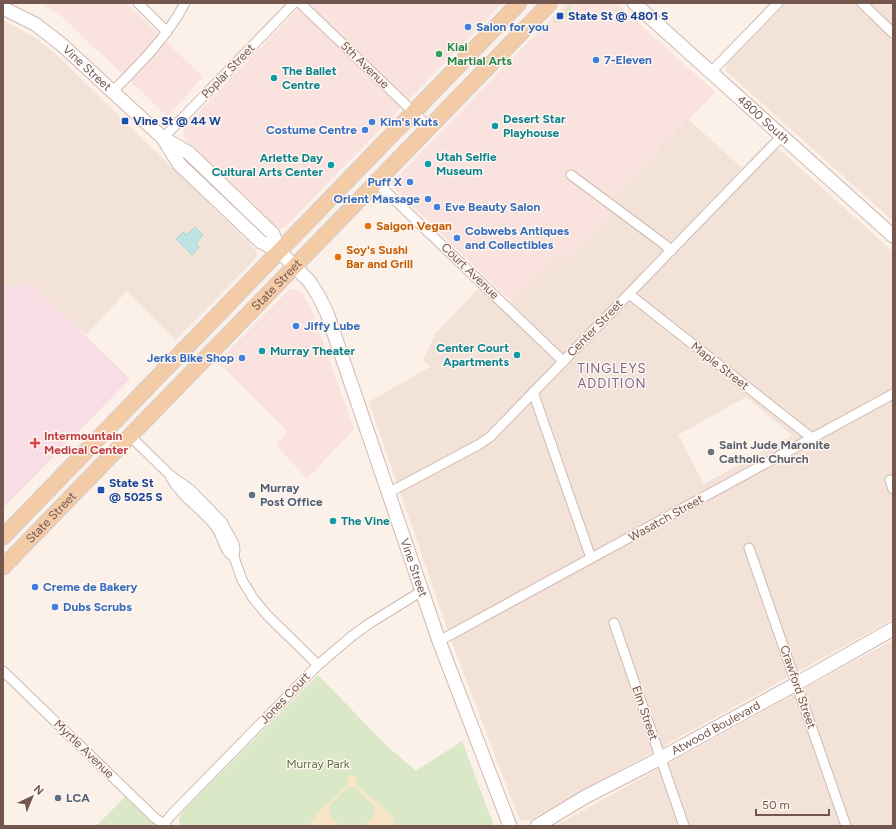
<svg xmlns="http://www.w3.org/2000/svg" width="896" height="829" font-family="Figtree,sans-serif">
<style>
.residential{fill:#f2e2d8;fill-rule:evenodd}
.commercial{fill:#fae2de}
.medical{fill:#f8dde4}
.green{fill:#dae8c8}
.sand{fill:#f7e5c6}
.water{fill:#bee3e3;stroke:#a6d4d4}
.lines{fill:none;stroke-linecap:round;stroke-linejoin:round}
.street-casing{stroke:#cebab2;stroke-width:11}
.secondary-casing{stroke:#d1b9b0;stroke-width:15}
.primary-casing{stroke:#d5ccca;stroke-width:17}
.street{stroke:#fff;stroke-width:9}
.secondary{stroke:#fff;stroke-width:13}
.primary{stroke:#f4cba7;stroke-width:15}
.transit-dot{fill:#1a4fb4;stroke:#fef6ef;stroke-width:1.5}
.shop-dot{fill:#3f7fe0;stroke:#fef6ef;stroke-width:1.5}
.leisure-dot{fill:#2e9e5b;stroke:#fef6ef;stroke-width:1.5}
.culture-dot{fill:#0f9aa8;stroke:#fef6ef;stroke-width:1.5}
.food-dot{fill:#e8710a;stroke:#fef6ef;stroke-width:1.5}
.health-dot{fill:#e0444e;stroke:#fef6ef;stroke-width:1.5}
.worship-dot{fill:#6b7280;stroke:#fef6ef;stroke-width:1.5}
.service-dot{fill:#5c6f8a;stroke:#fef6ef;stroke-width:1.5}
.labels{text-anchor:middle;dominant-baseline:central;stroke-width:3;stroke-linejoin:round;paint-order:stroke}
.transit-label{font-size:12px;font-weight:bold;fill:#164399;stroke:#fef6ef;text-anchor:start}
.shop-label{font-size:12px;font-weight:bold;fill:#366cbe;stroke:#fef6ef;text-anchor:start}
.leisure-label{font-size:12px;font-weight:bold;fill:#27864d;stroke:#fef6ef;text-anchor:start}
.street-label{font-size:12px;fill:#73564e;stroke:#fef6ef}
.culture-label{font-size:12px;font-weight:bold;fill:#0d838f;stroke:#fef6ef;text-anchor:start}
.food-label{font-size:12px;font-weight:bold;fill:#c56008;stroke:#fef6ef;text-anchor:start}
.health-label{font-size:12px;font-weight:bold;fill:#be3a42;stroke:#fef6ef;text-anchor:start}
.worship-label{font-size:12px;font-weight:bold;fill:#5b616d;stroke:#fef6ef;text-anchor:start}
.service-label{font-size:12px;font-weight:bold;fill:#4e5e75;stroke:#fef6ef;text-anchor:start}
.park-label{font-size:12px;fill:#5d7847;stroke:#fef6ef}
.neighbourhood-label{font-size:13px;letter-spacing:1px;fill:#7b668f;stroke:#fef6ef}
</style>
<rect width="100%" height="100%" fill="#fbf1e9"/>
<path class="residential" d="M786 3H893V221L726 71V65Z
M3 20 34 37 56 54 255 249 257 255 255 259 176 340 127 291 86 335 34 286H3Z
M688 119 742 168 769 140 893 252V619L530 820 524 821 520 819 517 813 454 648 369 402 430 367 423 360 436 333 479 288 503 310ZM746 397 792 435 704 484 678 435Z
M893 640V826H555L693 750Z"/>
<path class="commercial" d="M41 3H126L203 77 167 116 61 16Z
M304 3H503L286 226 281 228 273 226 184 139 183 132 185 126Z
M566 3H616L715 92 605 205 613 212 567 260 559 253 511 302 390 184Z
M290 289H294L301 292 310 306 354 429 307 479 276 445 288 431 217 362Z"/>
<path class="medical" d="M3 286H34L130 379 3 508Z"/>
<path class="green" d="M571 4 572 10C568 17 561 26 553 22L561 14 563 15 565 12 564 11Z
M318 675 388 747 416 771 462 741 494 826H180L179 818 182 812Z
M125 797 155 825 154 826H96Z"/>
<path class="sand" d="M351 776 356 778 357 785 374 801 382 806 394 820 392 826H364L374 816V811L376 808 355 787 352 788 348 787 328 808 331 813V817L340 826H313L311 822 321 809 328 804 347 785V779Z"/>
<path class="water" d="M195 227 203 235 196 243 199 247 192 255 176 239 183 232 187 235Z"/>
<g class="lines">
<g class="street-casing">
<path id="street" d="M138 3 167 32
M300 3 429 127
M862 3 893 33
M711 72 778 3
M113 91C140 64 167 37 185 3
M163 138 294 3
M571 175 664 244 671 251
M376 182 563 361
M629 294 812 438
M533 392 591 558
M130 436 170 475 191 490 222 522 234 544 235 549 234 557 242 580 253 598 267 615 318 665
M171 478C183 499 201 508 215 526 223 535 223 551 234 557
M890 480 893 489
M388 493 478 445 490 437 782 136
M749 548 846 826
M614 623 684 826
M439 641 893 394
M3 671 155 818 166 826
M164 824 171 815 318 665 352 636 370 623 422 591"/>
</g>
<g class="secondary-casing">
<g id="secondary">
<path id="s1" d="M634 3 893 236"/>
<path id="s2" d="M3 8 35 24 61 44 163 138 189 153 273 234 279 251"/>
<path id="s3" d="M163 138 179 164 261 242 279 251 309 281 318 295 327 313 439 641 510 826"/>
<path id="s4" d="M537 826 585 797 661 758 796 684 893 629"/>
</g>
</g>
<g class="primary-casing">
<g id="primary">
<path d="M3 537 519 3"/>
<path id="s5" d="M3 567 550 3"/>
</g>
</g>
<use href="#street" class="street"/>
<use href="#secondary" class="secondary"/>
<use href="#primary" class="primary"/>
</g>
<g class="transit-dot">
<rect x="556" y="12" width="8" height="8" rx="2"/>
<rect x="121" y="117" width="8" height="8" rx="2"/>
<rect x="97" y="486" width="8" height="8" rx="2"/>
</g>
<g class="shop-dot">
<circle cx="468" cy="27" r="4"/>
<circle cx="596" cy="60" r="4"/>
<circle cx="372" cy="122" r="4"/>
<circle cx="365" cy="130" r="4"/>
<circle cx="410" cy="182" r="4"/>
<circle cx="428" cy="199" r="4"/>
<circle cx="437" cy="207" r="4"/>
<circle cx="457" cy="238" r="4"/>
<circle cx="296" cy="326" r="4"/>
<circle cx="242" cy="358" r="4"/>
<circle cx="35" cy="587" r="4"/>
<circle cx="55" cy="607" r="4"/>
</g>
<circle class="leisure-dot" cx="439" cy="54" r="4"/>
<g class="culture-dot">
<circle cx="274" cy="78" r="4"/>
<circle cx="495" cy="126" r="4"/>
<circle cx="428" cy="164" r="4"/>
<circle cx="331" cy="165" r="4"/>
<circle cx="262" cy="351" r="4"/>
<circle cx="517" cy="355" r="4"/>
<circle cx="333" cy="521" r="4"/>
</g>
<g class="food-dot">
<circle cx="368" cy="226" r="4"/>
<circle cx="338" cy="257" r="4"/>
</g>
<path class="health-dot" d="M33 437h4v4h4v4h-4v4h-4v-4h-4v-4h4z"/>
<circle class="worship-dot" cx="711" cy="452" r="4"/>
<g class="service-dot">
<circle cx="252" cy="495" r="4"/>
<circle cx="58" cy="798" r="4"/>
</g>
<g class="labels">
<g class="transit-label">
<text x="568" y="16">State St @ 4801 S</text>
<text x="133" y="121">Vine St @ 44 W</text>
<text x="109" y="483">State St<tspan x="109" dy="14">@ 5025 S</tspan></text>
</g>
<g class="shop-label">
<text x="476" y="27">Salon for you</text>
<text x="604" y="60">7-Eleven</text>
<text x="380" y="122">Kim's Kuts</text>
<text x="357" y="130" text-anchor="end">Costume Centre</text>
<text x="402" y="182" text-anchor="end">Puff X</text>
<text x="420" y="199" text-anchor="end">Orient Massage</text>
<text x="445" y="207">Eve Beauty Salon</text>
<text x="465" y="231">Cobwebs Antiques<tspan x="465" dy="14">and Collectibles</tspan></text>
<text x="304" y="326">Jiffy Lube</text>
<text x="234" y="358" text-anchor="end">Jerks Bike Shop</text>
<text x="43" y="587">Creme de Bakery</text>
<text x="63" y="607">Dubs Scrubs</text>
</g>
<g class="leisure-label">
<text x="447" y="47">Kiai<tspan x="447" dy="14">Martial Arts</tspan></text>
</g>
<g class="street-label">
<text transform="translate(365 65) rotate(44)">5th Avenue</text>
<text stroke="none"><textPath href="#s2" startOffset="104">Vine Street</textPath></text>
<text transform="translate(228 71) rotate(-46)">Poplar Street</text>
<text stroke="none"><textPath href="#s1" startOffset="174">4800 South</textPath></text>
<text transform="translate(470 271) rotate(44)">Court Avenue</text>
<text stroke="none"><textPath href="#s5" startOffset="393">State Street</textPath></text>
<text transform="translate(595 328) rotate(-46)">Center Street</text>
<text transform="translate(720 366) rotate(38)">Maple Street</text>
<text stroke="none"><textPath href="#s5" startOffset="69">State Street</textPath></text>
<text transform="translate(666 518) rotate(-29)">Wasatch Street</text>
<text stroke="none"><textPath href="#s3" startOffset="512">Vine Street</textPath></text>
<text transform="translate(798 687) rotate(71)">Crawford Street</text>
<text transform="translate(285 698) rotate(-46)">Jones Court</text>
<text transform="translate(645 713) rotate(71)">Elm Street</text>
<text stroke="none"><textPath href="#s4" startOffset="204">Atwood Boulevard</textPath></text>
<text transform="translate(84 749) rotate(44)">Myrtle Avenue</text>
</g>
<g class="culture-label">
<text x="282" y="71">The Ballet<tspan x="282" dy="14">Centre</tspan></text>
<text x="503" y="119">Desert Star<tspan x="503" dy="14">Playhouse</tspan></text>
<text x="436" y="157">Utah Selfie<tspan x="436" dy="14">Museum</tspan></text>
<text x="323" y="158" text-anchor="end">Arlette Day<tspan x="323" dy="14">Cultural Arts Center</tspan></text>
<text x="509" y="348" text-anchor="end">Center Court<tspan x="509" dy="14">Apartments</tspan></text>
<text x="270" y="351">Murray Theater</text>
<text x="341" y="521">The Vine</text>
</g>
<g class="food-label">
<text x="376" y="226">Saigon Vegan</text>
<text x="346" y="250">Soy's Sushi<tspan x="346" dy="14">Bar and Grill</tspan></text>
</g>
<g class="health-label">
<text x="44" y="436">Intermountain<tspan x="44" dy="14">Medical Center</tspan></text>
</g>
<g class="worship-label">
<text x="719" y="445">Saint Jude Maronite<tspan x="719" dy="14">Catholic Church</tspan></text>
</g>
<g class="service-label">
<text x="260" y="488">Murray<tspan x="260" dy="14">Post Office</tspan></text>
<text x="66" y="798">LCA</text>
</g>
<g class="park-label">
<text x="318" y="764">Murray Park</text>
</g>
<g class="neighbourhood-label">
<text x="612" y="368">TINGLEYS<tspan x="612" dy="15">ADDITION</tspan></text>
</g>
</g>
<rect width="896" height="829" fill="none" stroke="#73564e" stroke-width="8"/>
<g transform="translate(32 797) rotate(44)" stroke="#fef6ef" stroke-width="3" paint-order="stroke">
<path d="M0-3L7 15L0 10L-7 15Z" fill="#73564e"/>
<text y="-6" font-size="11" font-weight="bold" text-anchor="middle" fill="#73564e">N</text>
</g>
<path d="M756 809v6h73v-6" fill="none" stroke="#73564e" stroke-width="2"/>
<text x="762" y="809" font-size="12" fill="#73564e" stroke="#fef6ef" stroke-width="3" paint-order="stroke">50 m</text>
</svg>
